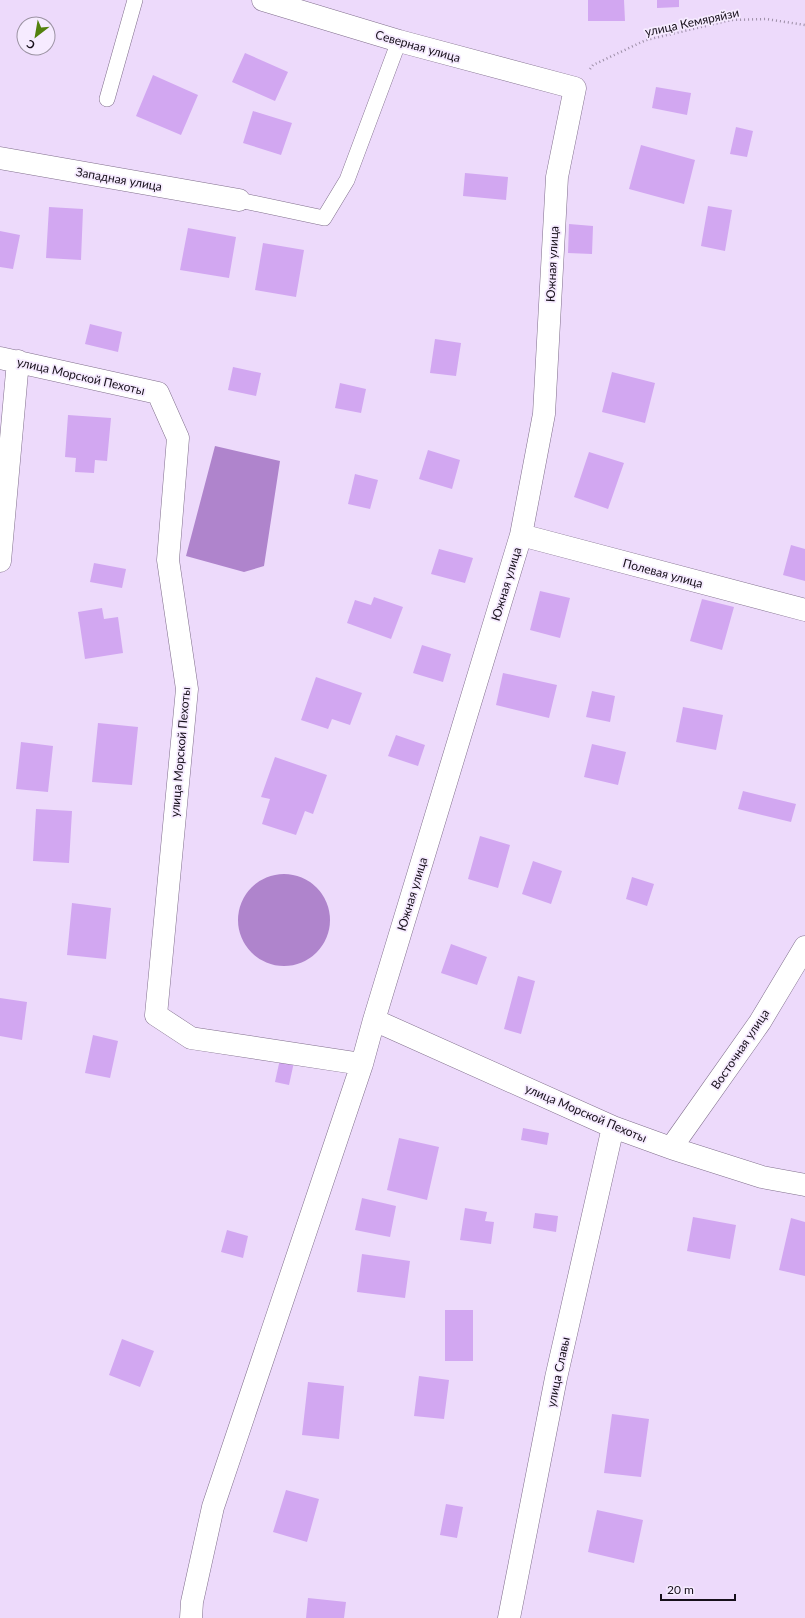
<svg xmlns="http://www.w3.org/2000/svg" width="805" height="1618" font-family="Lato,sans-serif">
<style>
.water{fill:#af84cc}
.building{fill:#d2a7f1}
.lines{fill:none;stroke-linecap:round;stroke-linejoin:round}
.service-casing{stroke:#806f8c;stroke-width:16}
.minor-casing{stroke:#806f8c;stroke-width:23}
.path{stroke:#9b8da5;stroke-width:2.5;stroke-dasharray:1 3;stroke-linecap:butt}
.service{stroke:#fff;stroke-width:15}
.minor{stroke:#fff;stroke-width:22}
.labels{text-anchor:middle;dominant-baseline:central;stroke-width:3.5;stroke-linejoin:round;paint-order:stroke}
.street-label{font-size:12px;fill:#160f1a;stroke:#f6ebff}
</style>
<rect width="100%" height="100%" fill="#eddafb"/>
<path class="water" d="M215 446 280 461 264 566 244 572 186 556Z
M238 920a46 46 0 1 1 92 0a46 46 0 1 1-92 0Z"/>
<path class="building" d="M588 0H624L625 21H588Z
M657 0H679V7L657 8Z
M245 53 288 72 275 101 232 82Z
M153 75 198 95 181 135 136 116Z
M656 87 691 93 687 115 652 108Z
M253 111 292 123 281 155 243 143Z
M736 127 753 131 747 157 730 154Z
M641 145 695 160 684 204 629 189Z
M465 173 508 177 506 200 463 196Z
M708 206 732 210 725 251 701 246Z
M49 207 83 209 81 260 46 258Z
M569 224 593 226 592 254 568 253Z
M188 228 236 237 229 278 180 270Z
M0 231 20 235 13 269 0 267Z
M263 243 304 250 296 297 255 290Z
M90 324 122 332 118 352 85 344Z
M435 339 461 343 456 376 430 373Z
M233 367 261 373 256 396 228 390Z
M612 372 655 383 645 423 602 412Z
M340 383 366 389 361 413 335 408Z
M68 415 111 418 107 461 95 460 94 473 75 472 76 458 65 457Z
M428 450 460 460 452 489 419 479Z
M589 452 624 463 608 509 574 497Z
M355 474 378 480 370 509 348 504Z
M791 545 805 549V581L783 575Z
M439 549 473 558 465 583 431 574Z
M94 563 126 569 122 588 90 582Z
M540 591 570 598 560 638 530 630Z
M374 597 403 607 391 639 347 623 355 600 371 605Z
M702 599 734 607 722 650 690 641Z
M102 608 104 619 118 617 123 653 85 659 78 612Z
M422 645 451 654 443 682 413 673Z
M503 673 557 685 549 718 496 705Z
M316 677 362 693 350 725 332 719 328 729 301 720Z
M592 691 615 696 610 722 586 717Z
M683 707 723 715 716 750 676 742Z
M98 723 138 727 132 785 92 782Z
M396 735 425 745 418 766 388 756Z
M21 742 53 746 48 792 16 789Z
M592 744 626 752 618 785 584 777Z
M275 757 327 775 313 814 305 811 296 835 262 824 270 799 261 797Z
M743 791 796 804 791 822 738 809Z
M36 809 72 811 69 863 33 861Z
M480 836 510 845 498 888 468 879Z
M533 861 562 871 551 904 522 894Z
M632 877 654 884 647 906 626 899Z
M72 903 111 908 106 959 67 955Z
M451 944 487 957 477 985 441 973Z
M518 976 535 981 521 1034 504 1029Z
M0 998 27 1002 22 1040 0 1036Z
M93 1035 118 1041 110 1078 85 1073Z
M280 1059 294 1062 289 1085 275 1082Z
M523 1128 549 1133 547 1145 521 1140Z
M399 1138 439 1147 427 1200 387 1190Z
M362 1198 396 1206 390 1237 355 1230Z
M465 1208 487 1212 485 1221 494 1222 491 1244 460 1240Z
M535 1213 558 1216 556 1232 533 1228Z
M693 1217 736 1225 730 1259 687 1251Z
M791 1218 805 1222V1276L779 1270Z
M227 1230 248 1236 243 1258 221 1252Z
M362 1254 410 1261 405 1298 357 1292Z
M445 1310H473V1361H445Z
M122 1339 154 1351 140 1387 109 1375Z
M419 1376 449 1380 444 1419 414 1416Z
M308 1382 344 1386 339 1439 302 1435Z
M612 1414 649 1419 641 1477 604 1473Z
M286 1490 319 1499 307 1542 273 1532Z
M446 1504 463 1507 457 1538 440 1535Z
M597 1510 643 1520 634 1563 588 1552Z
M308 1598 346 1602 344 1618H306Z"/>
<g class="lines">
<g class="service-casing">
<path id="service" d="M107 99 135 0
M239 200 324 218 347 180 399 41"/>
</g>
<g class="minor-casing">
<path id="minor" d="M0 158 239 200
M0 358 158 393 178 438 168 560 187 689 156 1015 191 1038 362 1064
M521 535 805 610
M0 561 18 361
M374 1020 613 1127 671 1148 762 1177 805 1185
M671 1148 760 1022 805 947
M191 1618 192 1602 213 1507 362 1064 374 1020 521 535 544 414 557 177 575 88 399 41 263 0
M509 1618 556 1378 613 1127"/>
</g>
<path class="path" d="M590 69 593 65 646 40 731 20 766 19 805 25"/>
<use href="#service" class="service"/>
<use href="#minor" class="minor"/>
</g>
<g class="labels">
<g class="street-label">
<text transform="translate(692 22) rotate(-12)">улица Кемяряйзи</text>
<text transform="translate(418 46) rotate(16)">Северная улица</text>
<text transform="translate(119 179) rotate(10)">Западная улица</text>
<text transform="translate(552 264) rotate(-87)">Южная улица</text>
<text transform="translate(81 376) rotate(13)">улица Морской Пехоты</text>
<text transform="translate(663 573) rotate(15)">Полевая улица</text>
<text transform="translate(506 584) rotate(-73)">Южная улица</text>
<text transform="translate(180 752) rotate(-85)">улица Морской Пехоты</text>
<text transform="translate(412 894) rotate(-73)">Южная улица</text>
<text transform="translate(740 1049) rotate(-56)">Восточная улица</text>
<text transform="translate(586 1113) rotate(23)">улица Морской Пехоты</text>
<text transform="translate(558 1372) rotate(-78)">улица Славы</text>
</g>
</g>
<g transform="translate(36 36) rotate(211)"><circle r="19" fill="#f6ebff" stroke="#9c93a3"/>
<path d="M0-3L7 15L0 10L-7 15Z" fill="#53810e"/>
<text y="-6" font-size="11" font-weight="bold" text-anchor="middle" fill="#160f1a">С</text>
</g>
<path d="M661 1594v6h74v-6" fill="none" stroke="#160f1a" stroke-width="2"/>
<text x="667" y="1594" font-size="12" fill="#160f1a" stroke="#f6ebff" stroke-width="3" paint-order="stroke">20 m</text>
</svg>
